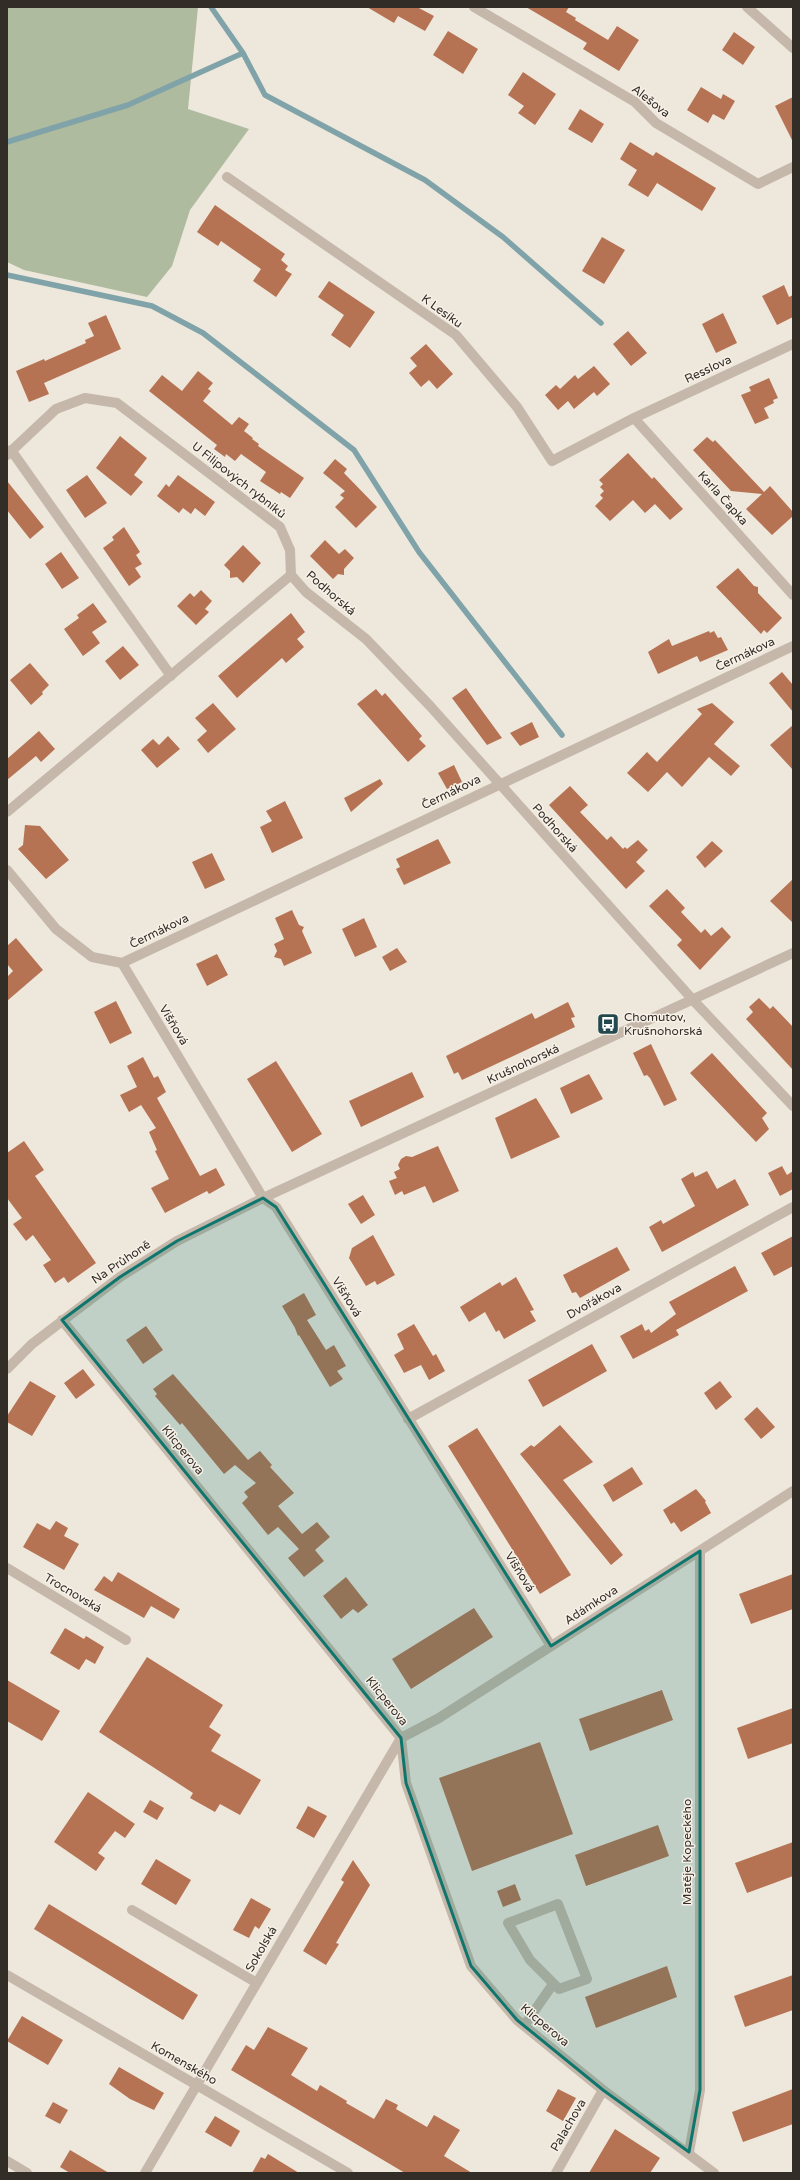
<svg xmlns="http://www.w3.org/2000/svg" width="800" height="2180" font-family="'Varela Round',sans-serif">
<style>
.green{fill:#afbb9e}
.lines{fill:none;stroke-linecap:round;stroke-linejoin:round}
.stream{stroke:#7fa3a8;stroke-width:5.5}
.building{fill:#b67353}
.minor{stroke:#c5b8aa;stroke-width:10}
.marked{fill:#0f766e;fill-opacity:0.2;stroke:#0f766e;stroke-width:3;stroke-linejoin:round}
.labels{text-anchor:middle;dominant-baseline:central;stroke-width:3;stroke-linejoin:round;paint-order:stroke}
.street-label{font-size:12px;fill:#332d28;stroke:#f7f1e8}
.poi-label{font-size:12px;fill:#332d28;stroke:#f7f1e8;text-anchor:start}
</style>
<rect width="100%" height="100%" fill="#eee7dc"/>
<path class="green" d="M7 7H198L188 109 249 129 190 210 172 266 147 297 24 270 7 262Z"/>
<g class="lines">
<path class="stream" d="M211 7 243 53
M7 142 128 105 243 53 265 95 425 180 503 237 601 323
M7 275 152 306 203 333 354 450 419 552 562 735"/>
</g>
<path class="building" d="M367 7H417L434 16 425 31 398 16 394 23Z
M526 7H569L566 12 576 18 575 20 608 40 617 26 639 40 619 71 583 49 587 43Z
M448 31 478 49 463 74 433 55Z
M734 32 755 47 743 65 722 50Z
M523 72 556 94 535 125 518 113 524 106 508 95Z
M701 87 721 99 723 94 735 101 724 120 713 114 708 123 687 110Z
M793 97V142L775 106Z
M580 109 604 124 592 143 568 129Z
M630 142 653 156 656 152 716 188 702 211 657 183 648 197 628 185 637 170 620 159Z
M215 205 285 254 281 260 288 266 285 270 292 274 276 297 253 281 261 269 221 241 218 246 197 232Z
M602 237 625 250 604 284 582 271Z
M329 281 375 312 350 348 331 335 344 315 318 297Z
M784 285 789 297 793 295V317L777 325 762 296Z
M723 313 737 343 716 353 702 324Z
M106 315 121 349 44 383 49 394 29 402 16 371 44 359 45 361 86 343 85 340 94 336 88 323Z
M628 331 647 353 631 366 613 344Z
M426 344 453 374 437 389 429 380 421 387 409 373 417 366 410 358Z
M594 366 610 384 597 396 594 392 574 409 568 401 558 410 545 395 556 385 560 389 575 375 578 379Z
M198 371 213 383 208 389 211 391 203 401 232 425 239 417 249 424 244 431 253 438 252 439 259 444 258 446 304 478 290 498 281 492 280 494 260 481 266 472 241 454 235 461 226 454 225 457 214 449 217 445 149 391 162 375 182 391Z
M769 378 778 398 773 400 774 403 764 408 769 418 755 424 741 395 751 391 749 387Z
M120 436 147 458 134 475 143 482 131 496 96 468Z
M707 437 713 442 715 440 764 492 770 486 793 512V516L772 535 746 509 762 494 731 491 693 450Z
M628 453 652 479 654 477 683 509 670 520 655 504 645 513 633 500 610 521 595 506 603 498 600 495 604 491 600 487 603 484 599 480Z
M335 459 347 469 344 473 377 507 356 528 335 507 344 498 340 495 345 491 323 473Z
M87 475 107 503 85 518 66 490Z
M178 475 215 502 205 516 195 508 191 514 183 508 179 513 157 496 166 484 169 487Z
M7 481 44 527 30 539 7 510Z
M124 527 140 552 136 555 142 564 135 568 141 577 129 586 103 548 114 540 112 537Z
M325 540 339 554 345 549 354 558 344 569V575L338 574 333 579 310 556Z
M243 545 261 563 243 583 237 577 230 578V571L224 565Z
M61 552 79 578 62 589 45 564Z
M738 568 754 586 758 587V593L782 618 767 633 764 630 761 634 716 587Z
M201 590 212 601 205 609 209 612 196 625 177 606 190 593 194 597Z
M93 603 107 622 92 632 100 643 83 656 64 629 79 618 77 615Z
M291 613 305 632 297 639 304 647 286 663 282 658 237 698 218 676Z
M709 631 710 633 714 631 718 638 721 637 728 650 700 662 697 656 658 674 648 652 669 639 672 646Z
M123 646 139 665 120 680 105 661Z
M30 663 49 685 42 692 43 694 31 705 10 680Z
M782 672 793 685V712L769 683Z
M466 688 475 701 502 738 487 745 452 698Z
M376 689 382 696 385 693 422 736 419 739 426 746 408 762 357 704Z
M213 703 236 729 208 753 197 740 207 731 195 718Z
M712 703 734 722 714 744 740 766 731 776 709 757 682 787 667 772 648 792 627 773 647 752 657 762 702 714 697 709Z
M532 722 539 737 520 746 510 733Z
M793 725V770L770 745Z
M39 731 55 749 41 762 36 756 7 780V759Z
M168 736 180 749 157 768 141 750 153 739 159 745Z
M454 765 462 782 447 789 438 773Z
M380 779 383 784 351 812 344 798Z
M570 786 588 805 580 812 607 840 611 836 623 849 625 847 627 849 638 840 648 850 636 862 645 871 626 889 549 805Z
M285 801 303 838 272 853 260 827 272 821 266 811Z
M25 825 40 826 69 860 46 879 18 849 23 845Z
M438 839 451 863 404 885 396 869 400 867 396 859Z
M712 841 723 851 705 868 696 857Z
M212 853 225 880 205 889 192 862Z
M793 879V923L770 901Z
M667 889 685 908 681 912 701 933 705 929 711 936 722 927 731 937 700 970 677 945 682 940 649 906Z
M292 910 299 925 304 927 302 931 312 953 284 966 281 959 274 957 277 951 274 944 284 939 275 918Z
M364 918 377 947 355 957 342 929Z
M16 938 43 970 7 1001V977L13 971 7 964V946Z
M397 948 407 962 390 971 382 957Z
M217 954 228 975 207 986 196 964Z
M759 998 770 1009 773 1006 793 1027V1070L746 1019 753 1012 749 1007Z
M116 1001 132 1033 110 1044 94 1012Z
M568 1002 575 1017 571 1018 575 1027 462 1080 458 1072 454 1074 446 1056 532 1013 535 1019Z
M651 1044 677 1100 664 1106 650 1078 647 1075 644 1076 633 1053Z
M712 1053 767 1113 762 1118 769 1129 756 1142 690 1073Z
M143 1057 154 1078 158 1076 166 1092 157 1098 200 1176 216 1168 225 1185 209 1194 207 1191 165 1213 151 1188 169 1179 155 1151 157 1150 149 1132 156 1128 141 1105 129 1112 120 1095 137 1087 127 1066Z
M276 1061 322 1134 292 1152 247 1079Z
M412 1072 424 1097 361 1127 349 1101Z
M589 1074 603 1099 571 1114 560 1088Z
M536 1098 560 1137 511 1159 495 1118Z
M24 1141 44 1170 35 1176 96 1263 68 1283 64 1277 55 1283 43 1265 51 1260 33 1235 26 1241 13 1224 22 1218 7 1198V1153Z
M438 1146 459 1191 433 1203 425 1186 404 1195 402 1191 395 1195 389 1181 397 1178 394 1172 400 1169 398 1165 401 1159 406 1156 412 1157Z
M782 1166 787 1175 793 1171V1189L780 1196 768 1173Z
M707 1171 717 1189 735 1179 749 1205 662 1252 649 1227 661 1220 663 1224 695 1206 681 1179 693 1172 695 1177Z
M363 1195 375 1215 361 1224 348 1204Z
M373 1235 395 1275 377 1285 375 1281 366 1286 349 1258 352 1248Z
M793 1236V1266L774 1276 761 1253Z
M617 1247 630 1270 580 1298 576 1292 572 1293 563 1275Z
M735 1266 748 1291 676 1330 679 1335 633 1359 620 1336 642 1324 645 1331 649 1329 651 1333 676 1314 669 1302Z
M516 1277 534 1310 530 1311 536 1321 504 1339 499 1330 496 1332 485 1312 469 1322 460 1307 500 1282 502 1286Z
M304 1293 316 1315 307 1320 326 1350 334 1345 346 1366 337 1371 343 1379 330 1387 299 1335 298 1336 295 1328 282 1306Z
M414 1324 433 1356 436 1354 445 1371 429 1380 421 1365 404 1373 394 1355 404 1349 397 1334Z
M146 1326 163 1350 143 1364 126 1340Z
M592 1344 607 1371 543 1407 528 1380Z
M83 1369 95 1385 76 1399 64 1383Z
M173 1374 248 1460 260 1451 272 1465 270 1467 294 1493 278 1506 302 1534 317 1522 330 1537 315 1550 324 1561 304 1577 288 1558 299 1549 278 1527 268 1535 242 1503 248 1497 244 1492 256 1483 235 1465 224 1474 182 1423 180 1425 155 1396 157 1394 153 1389Z
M30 1381 56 1396 32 1436 7 1422V1416Z
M720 1381 732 1397 716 1410 704 1393Z
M757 1407 775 1427 761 1439 744 1419Z
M560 1425 593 1462 563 1480 623 1555 611 1565 520 1454 531 1445 534 1447Z
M477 1428 571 1575 540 1594 448 1446Z
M632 1467 643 1484 613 1502 603 1485Z
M696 1489 706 1501 705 1502 711 1513 681 1532 674 1522 671 1524 663 1510Z
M56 1521 68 1528 64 1536 79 1544 64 1570 23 1547 37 1523 50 1530Z
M118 1572 180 1609 174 1619 151 1606 144 1618 94 1590 104 1576 112 1582Z
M793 1574V1609L751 1624 739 1594Z
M346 1577 368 1605 358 1613 353 1609 341 1619 323 1596Z
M474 1608 493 1637 411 1689 392 1659Z
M65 1628 84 1639 86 1636 104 1647 95 1664 86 1659 79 1670 50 1653Z
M147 1657 223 1705 209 1727 221 1735 211 1751 261 1780 240 1815 220 1804 215 1812 190 1798 193 1793 99 1732Z
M7 1680 60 1711 42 1741 7 1721Z
M662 1690 673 1720 590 1751 579 1719Z
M793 1708V1743L748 1759 737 1728Z
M540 1742 573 1834 472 1871 439 1778Z
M88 1792 135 1824 125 1838 115 1831 98 1853 105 1858 96 1871 54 1842Z
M150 1800 164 1808 157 1820 143 1812Z
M308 1806 327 1816 314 1838 296 1828Z
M658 1825 669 1856 586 1886 575 1855Z
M793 1842V1876L747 1893 735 1863Z
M156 1859 191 1880 176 1905 141 1884Z
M353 1860 370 1885 336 1943 339 1944 326 1965 303 1951 344 1882 341 1880Z
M515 1884 521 1900 503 1907 497 1891Z
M251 1898 271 1909 259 1929 255 1926 249 1938 233 1930Z
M49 1904 198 1995 183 2020 34 1929Z
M667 1966 677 1997 596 2028 585 1997Z
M793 1975V2010L745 2027 734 1996Z
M22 2016 63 2040 48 2065 7 2041Z
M268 2027 308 2048 291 2075 317 2091 320 2085 347 2101 346 2103 374 2119 386 2099 398 2105 396 2109 427 2127 434 2115 460 2130 444 2156 472 2173H405L231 2070 246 2045 254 2050Z
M119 2067 164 2093 154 2110 130 2099 109 2084Z
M558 2089 576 2098 563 2121 546 2111Z
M793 2089V2124L743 2142 732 2112Z
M53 2102 68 2110 60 2124 45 2116Z
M215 2116 240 2131 231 2147 205 2132Z
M615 2129 660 2158 650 2173H589Z
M70 2150 109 2173H70L60 2167Z
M268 2154 299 2173H252L261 2157 265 2159Z"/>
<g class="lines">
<path class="minor" d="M474 7 635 102 656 123 758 184 793 167
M747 7 793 48
M227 177 456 335 517 407 552 461 634 418 793 344
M634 418 793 595
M11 450 171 676
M7 455 56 409 85 398 117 403 280 527 290 550 291 575 7 812
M291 575 306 592 366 639 431 707 693 1000 793 1106
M7 870 56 929 92 957 122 963
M122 963 263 1198 276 1207 551 1646
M122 963 793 646
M62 1320 401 1738 406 1783 471 1966 517 2020 603 2090 714 2173
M7 1369 32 1344 120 1277 177 1241 263 1198 793 953
M408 1419 793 1207
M7 1568 126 1640
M401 1738 439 1718 793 1491
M558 1904 587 1979 559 1989 530 1960 508 1923Z
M132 1910 257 1983
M7 1975 348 2173
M524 2026 553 1984
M689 2152 700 2090V1551
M7 2161 27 2173
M145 2173 401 1738
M556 2173 603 2090"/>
</g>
<path class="marked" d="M263 1198 276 1207 551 1646 700 1551V2090L689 2152 603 2090 517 2020 471 1966 406 1783 401 1738 62 1320 120 1277 177 1241Z"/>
<defs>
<g id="bus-square" transform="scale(1.15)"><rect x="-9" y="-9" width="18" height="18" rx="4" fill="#23494f" stroke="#f7f1e8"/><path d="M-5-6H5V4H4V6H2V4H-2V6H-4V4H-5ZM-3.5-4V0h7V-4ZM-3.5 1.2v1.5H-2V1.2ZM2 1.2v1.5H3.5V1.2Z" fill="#fff"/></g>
</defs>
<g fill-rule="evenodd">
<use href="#bus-square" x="608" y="1024"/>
</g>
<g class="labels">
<g class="street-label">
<text transform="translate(651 101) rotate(38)">Alešova</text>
<text transform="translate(442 311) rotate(36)">K Lesíku</text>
<text transform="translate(708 369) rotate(-25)">Resslova</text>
<text transform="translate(239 480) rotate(38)">U Filipových rybníků</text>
<text transform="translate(723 498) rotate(48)">Karla Čapka</text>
<text transform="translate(331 593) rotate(41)">Podhorská</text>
<text transform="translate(745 654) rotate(-25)">Čermákova</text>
<text transform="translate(451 792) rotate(-26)">Čermákova</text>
<text transform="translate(555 828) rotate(48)">Podhorská</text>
<text transform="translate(159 931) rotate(-26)">Čermákova</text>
<text transform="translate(174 1025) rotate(59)">Višňová</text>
<text transform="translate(523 1064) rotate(-25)">Krušnohorská</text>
<text transform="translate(121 1262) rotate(-34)">Na Průhoně</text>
<text transform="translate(347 1297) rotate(58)">Višňová</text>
<text transform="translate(594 1301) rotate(-29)">Dvořákova</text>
<text transform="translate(183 1450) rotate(51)">Klicperova</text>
<text transform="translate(520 1572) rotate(58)">Višňová</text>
<text transform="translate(73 1593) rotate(31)">Trocnovská</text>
<text transform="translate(591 1605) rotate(-33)">Adámkova</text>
<text transform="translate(387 1701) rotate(51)">Klicperova</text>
<text transform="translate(687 1852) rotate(-90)">Matěje Kopeckého</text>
<text transform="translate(261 1949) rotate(-60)">Sokolská</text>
<text transform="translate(545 2025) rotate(40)">Klicperova</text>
<text transform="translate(184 2063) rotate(30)">Komenského</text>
<text transform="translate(568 2125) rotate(-60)">Palachova</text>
</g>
<g class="poi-label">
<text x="624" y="1017">Chomutov,<tspan x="624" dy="14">Krušnohorská</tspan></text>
</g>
</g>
<rect width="800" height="2180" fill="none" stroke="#332d28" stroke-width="16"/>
</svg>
